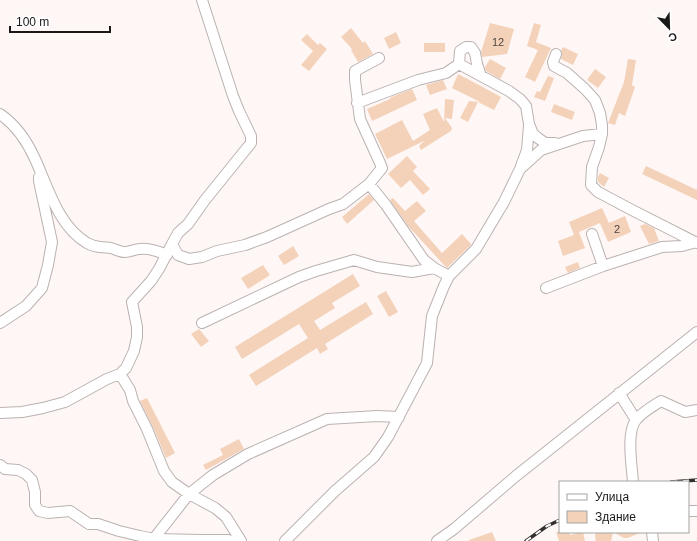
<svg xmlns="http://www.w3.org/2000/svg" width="697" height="541" font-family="Helvetica,sans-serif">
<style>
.building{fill:#f4d2ba}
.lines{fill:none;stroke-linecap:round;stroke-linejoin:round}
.minor-casing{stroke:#bab2b0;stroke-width:12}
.minor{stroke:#fff;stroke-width:10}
.rail-casing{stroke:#322f2f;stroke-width:3.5}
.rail{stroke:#fff;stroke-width:2;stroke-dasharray:6;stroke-linecap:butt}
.labels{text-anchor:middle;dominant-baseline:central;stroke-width:4;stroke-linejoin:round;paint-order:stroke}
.number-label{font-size:11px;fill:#514640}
</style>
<rect width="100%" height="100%" fill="#fff7f6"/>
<path class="building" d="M490 23 514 29 507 54 482 57 481 52Z
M534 23 541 25 536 42 551 48 535 82 525 77 538 50 527 46Z
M351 28 363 43 365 41 373 54 358 62 351 50 352 49 341 37Z
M396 32 401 43 389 49 384 38Z
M307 34 318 45 320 43 327 49 309 71 301 65 313 51 301 40Z
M424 43H445V52H424Z
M563 47 578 54 573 65 561 59 562 53 561 50Z
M490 59 506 68 500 79 486 71 485 67Z
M628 59 636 60 632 85 635 87 625 116 619 113 615 125 608 123 624 82Z
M595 69 606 77 598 88 587 80Z
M458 74 479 85 501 97 494 110 478 102 468 122 460 118 469 101 480 102 452 88Z
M548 76 554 78 545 101 534 97 537 91 540 92Z
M443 80 447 89 430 95 426 85Z
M412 89 417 100 372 121 367 109 390 99V98L394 96Z
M445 99 454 100 452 119 445 118 452 128 451 131 421 150 419 146 424 141 387 159 375 134 402 120 413 141 430 130 423 114 437 108 444 122Z
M554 104 575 112 572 120 551 112Z
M407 156 417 167 413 171 430 189 423 195 410 180 401 188 388 174Z
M646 166 697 190V200L642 174Z
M600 173 609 178 604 187 598 182V177Z
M369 194 374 200 347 224 342 217Z
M393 198 405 211 417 201 426 211 414 221 442 253 462 234 471 244V245L447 268 445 266 408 226 390 200Z
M602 208 609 223 625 216 631 232 608 242 600 223 579 232 585 248 563 256 558 241 574 235 569 222Z
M645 224 654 228 659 241 649 244 640 226Z
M293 246 299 256 284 265 278 256Z
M578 262 580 268 568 273 565 267Z
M263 265 270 275 248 289 241 278Z
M353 274 360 286 332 303 335 308 314 321 320 330 366 302 373 314 325 344 328 349 320 354 317 348 256 386 249 375 308 338 299 324 242 359 235 347Z
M386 291 398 312 389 317 377 296Z
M199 329 209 341 201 347 191 334Z
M147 398 175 453 166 458 153 427 140 401Z
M239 439 244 449 206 470 203 465 223 455 220 449Z
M492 532 496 541H469V540Z
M556 532H569L570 535 583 532 585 541H559Z
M596 532H642L628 538H624L613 532 611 541H596L595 536Z"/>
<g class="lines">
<g class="minor-casing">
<path id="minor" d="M202 0 233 96 239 111 251 136V143L205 200 188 224 178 233 172 244 178 255 189 259 202 257 217 251 245 245 267 237 329 209 343 204 369 184 382 168 380 163 360 119 355 80V71L379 58
M556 54 553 62 554 66 567 73 585 89 595 100 600 113 602 125V134L599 147 592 167 591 185 598 192 632 210 697 243
M459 64 460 51 466 47H471L475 53 477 64 481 76
M357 103 418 80 446 73 459 64 509 91 520 99 526 106 529 124 533 134 538 138 545 143H555
M0 114C16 125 27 141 35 159 48 187 58 226 87 243 98 249 100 246 111 248 115 249 120 252 125 252 130 252 135 249 140 249 150 248 158 251 167 255
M521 166 527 150 529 126
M369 184 386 205 424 260 434 268 449 276
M592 234 603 266
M172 244 159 269 151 281 132 302 137 327V337L134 351 126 368 120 374 130 390 133 401 147 429 164 471 172 482 189 494 215 508 226 517 241 541
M546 288 603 266 662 247 682 246 696 242
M0 323 26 306 42 288 48 265 52 242 39 181V177
M202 323 299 277 316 271 354 260 377 267 412 272 434 268
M619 393 636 420
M0 413 22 412 43 408 65 402 107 379 120 374
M0 465 5 469 18 470 26 474 32 480 35 492V505L39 511 48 513 70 511 89 524H98L119 531 140 536 154 539 202 540H228L232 541
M633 482C632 467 626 432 636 420 641 413 653 406 661 401L685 412 697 410
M688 511H697
M652 532 653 541
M152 541 189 494 213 475 248 454 327 419 377 416 399 417
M285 541 335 491 374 457 388 437 427 363 432 316 444 286 449 276 476 249 504 202 520 169 541 150 583 136 602 134
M437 541 454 529 516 476 697 332"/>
</g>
<use href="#minor" class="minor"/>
<g class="rail-casing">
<path id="rail" d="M671 482 697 480
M526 541 547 526 560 520"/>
</g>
<use href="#rail" class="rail"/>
</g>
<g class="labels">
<g class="number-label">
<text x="498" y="42">12</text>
<text x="617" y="229">2</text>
</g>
</g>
<rect x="559" y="481" width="130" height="52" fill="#ffffff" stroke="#a4a3a3"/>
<rect x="567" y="494" width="20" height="6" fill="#ffffff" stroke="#a4a3a3"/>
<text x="595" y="501" font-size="12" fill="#1b1818">Улица</text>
<rect x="567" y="511" width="20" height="12" fill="#f4d2ba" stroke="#a4a3a3"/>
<text x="595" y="521" font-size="12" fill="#1b1818">Здание</text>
<g transform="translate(669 28) rotate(157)" stroke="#ffffff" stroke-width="3" paint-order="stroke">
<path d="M0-3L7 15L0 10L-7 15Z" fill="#1b1818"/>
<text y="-6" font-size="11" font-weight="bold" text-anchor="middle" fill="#1b1818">С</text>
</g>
<path d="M10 26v6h100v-6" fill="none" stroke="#1b1818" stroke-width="2"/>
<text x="16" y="26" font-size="12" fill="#1b1818" stroke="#ffffff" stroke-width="3" paint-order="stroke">100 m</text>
</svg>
